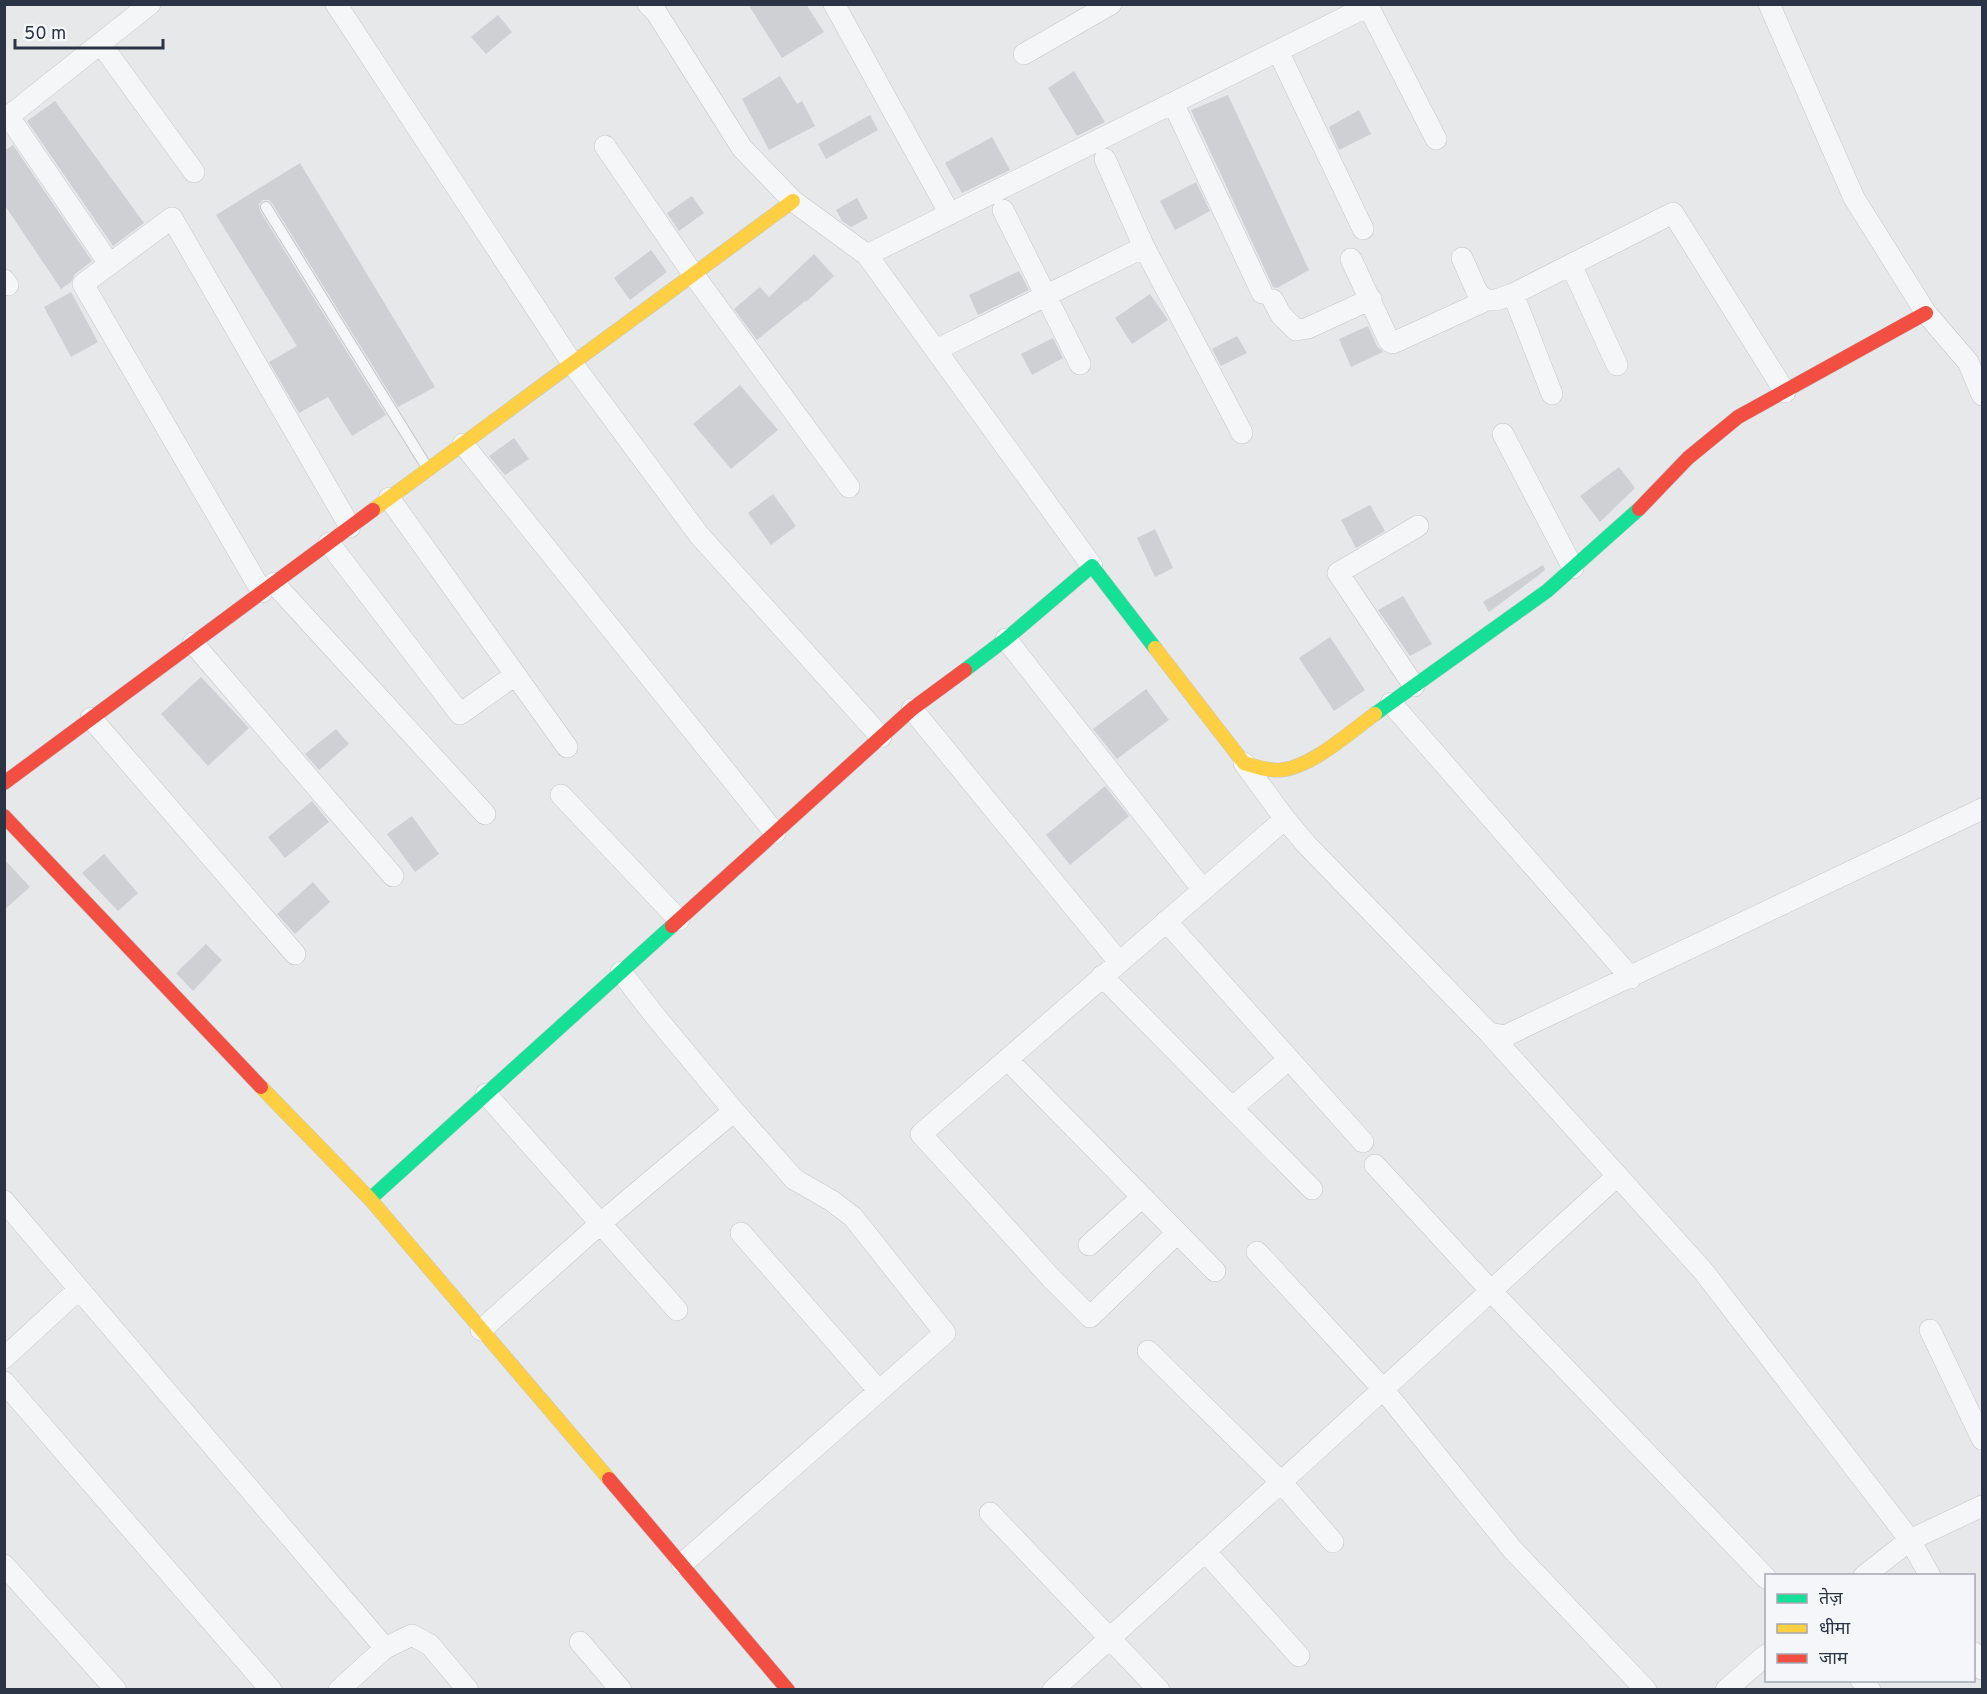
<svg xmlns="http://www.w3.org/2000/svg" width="1987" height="1694" font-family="Overpass,'Noto Sans Devanagari',sans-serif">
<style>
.building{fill:#ced0d3}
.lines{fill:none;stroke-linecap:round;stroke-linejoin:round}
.lane-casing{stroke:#c4c6c8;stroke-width:12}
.street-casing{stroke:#c4c6c8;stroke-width:22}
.fast-casing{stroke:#c4c6c8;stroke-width:15}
.slow-casing{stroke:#c4c6c8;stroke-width:15}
.jam-casing{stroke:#c4c6c8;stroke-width:15}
.lane{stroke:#f5f6f7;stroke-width:10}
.street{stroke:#f5f6f7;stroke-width:21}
.fast{stroke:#16e098;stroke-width:14}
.slow{stroke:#ffcf43;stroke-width:14}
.jam{stroke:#f24e42;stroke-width:14}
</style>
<rect width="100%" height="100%" fill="#e6e8ea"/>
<path class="building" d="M748 4H806L824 32 782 58Z
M498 15 512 32 486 54 471 37Z
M1074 71 1105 122 1077 136 1048 88Z
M780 76 797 104 802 101 815 126 769 150 742 99Z
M1228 95 1309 270 1277 288 1273 287 1191 110Z
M55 101 144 223 113 246 27 121Z
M1359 110 1371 134 1339 150 1329 127Z
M870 115 878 130 826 159 818 144Z
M992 137 1010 170 962 193 945 163Z
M13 145 92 261 75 274 71 282 61 289 4 204V151Z
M300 163 435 387 398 407 272 203 269 200H263L259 204 260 211 386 415 352 436 328 397 299 413 269 362 297 346 216 215Z
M1196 182 1210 211 1175 230 1160 201Z
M692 196 704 213 679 231 667 213Z
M857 198 868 218 851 227 842 221 836 210Z
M651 250 667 272 630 300 614 278Z
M814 254 834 276 806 302 805 301 757 340 734 309 760 287 769 297Z
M1019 271 1029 290 978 315 969 295Z
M71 292 98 342 71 357 44 307Z
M1150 294 1168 320 1132 344 1115 318Z
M1368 326 1377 346 1383 352 1351 367 1339 339Z
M1237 336 1247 353 1221 366 1212 349Z
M1053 338 1063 358 1032 375 1021 354Z
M740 385 778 430 731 469 693 424Z
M514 438 529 459 505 475 489 456Z
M1619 467 1635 488 1600 522 1580 496Z
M773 494 796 526 771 545 748 513Z
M1370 505 1385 531 1356 548 1341 520Z
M1155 529 1173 568 1155 577 1137 538Z
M1543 565 1545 570 1536 577 1489 612 1483 602Z
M1403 596 1432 644 1410 656 1378 610Z
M1330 637 1365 690 1334 711 1299 658Z
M201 677 249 728 208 766 161 714Z
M1146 689 1169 720 1117 759 1093 729Z
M336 729 349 744 319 770 305 754Z
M1105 786 1129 816 1070 865 1046 835Z
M312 801 329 822 285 858 268 837Z
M412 816 439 854 415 872 387 834Z
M104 854 138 893 118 911 82 873Z
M4 859 30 887 4 910Z
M313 882 330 902 295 934 277 914Z
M206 944 222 960 193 991 176 973Z"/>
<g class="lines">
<g class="lane-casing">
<path id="lane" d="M266 207 428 469"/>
</g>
<g class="street-casing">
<path id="street" d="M336 4 572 363 699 535 881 737
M648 4 656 12 742 148 793 201 867 255 1092 566
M834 4 950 214
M1769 4 1854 198 1926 313 1968 362 1982 395
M1368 6 1436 139
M101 44 194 172
M1278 51 1363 229
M1024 54 1111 4
M1173 103 1262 293
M9 117 104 256
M4 120 150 4
M605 146 693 274 849 487
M1105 159 1144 247 1242 433
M1003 210 1080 364
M867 255 1368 6 1367 4
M1462 258 1478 294 1487 300
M1351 259 1389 341 1393 343 1487 300H1496L1513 294 1673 213 1785 392
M1571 265 1617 365
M4 280 8 285
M1513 294 1552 394
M1273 300 1281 315 1296 330 1308 328 1371 299
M936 350 1144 247
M1503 434 1573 568
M463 444 775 833
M389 498 567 747
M329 543 460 714 515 675
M274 583 485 814
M262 592 83 284 172 218 350 527
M1006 639 1203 890
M193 643 393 876
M1414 686 1338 573 1418 526
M1391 703 1631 978
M912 709 1119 962
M91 718 295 954
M1244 763 1285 819 1306 844 1489 1033 1505 1036 1982 809
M561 795 679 920
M1166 921 1363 1142
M1102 976 1312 1189
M1489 1033 1704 1272 1910 1540 1930 1576
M1007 1059 1215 1271
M486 1094 677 1310
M1232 1108 1289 1059
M1375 1165 1491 1291 1766 1578
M4 1201 385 1648
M741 1233 879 1391
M1177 1233 1090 1317 1052 1279 921 1134 1285 819
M1089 1245 1142 1197
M1257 1252 1383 1389 1512 1549 1646 1690
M481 1330 601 1223 734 1111 655 1016 621 972
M1930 1330 1982 1439
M1148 1351 1281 1482 1333 1542
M4 1358 79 1289
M4 1382 271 1690
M990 1513 1159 1690
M1205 1551 1299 1656
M682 1564 945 1333 853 1217 832 1201 794 1179 734 1111
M4 1565 116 1690
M1864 1576 1910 1540 1982 1506
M580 1642 621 1690
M1974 1653 1982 1669
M1861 1680 1870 1690
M339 1690 385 1648 412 1635 430 1645 468 1690
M1053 1690 1617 1176
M1726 1690 1766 1655"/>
</g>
<g class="fast-casing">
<path id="fast" d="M965 670 1006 639 1092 566 1155 648
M1375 714 1547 591 1639 509
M370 1199 672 926"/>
</g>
<g class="slow-casing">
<path id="slow" d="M373 510 793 201
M1155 648 1244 763C1256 767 1269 771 1281 770 1312 767 1350 732 1375 714
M261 1087 370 1199 609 1479"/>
</g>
<g class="jam-casing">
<path id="jam" d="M1639 509 1688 458 1738 417 1926 313
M4 783 373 510
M4 816 261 1087
M672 926 912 709 965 670
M609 1479 788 1690"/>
</g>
<use href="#lane" class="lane"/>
<use href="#street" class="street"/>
<use href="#fast" class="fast"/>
<use href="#slow" class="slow"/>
<use href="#jam" class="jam"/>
</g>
<rect width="1987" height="1694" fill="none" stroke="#2b3445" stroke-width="12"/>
<rect x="1765" y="1574" width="210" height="108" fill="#f4f6f9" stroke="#a4a8b1" stroke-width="1.5"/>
<rect x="1777" y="1594" width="30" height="9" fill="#16e098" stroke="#a4a8b1" stroke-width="1.5"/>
<text x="1819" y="1604" font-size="18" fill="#2b3445">तेज़</text>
<rect x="1777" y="1624" width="30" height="9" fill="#ffcf43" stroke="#a4a8b1" stroke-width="1.5"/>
<text x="1819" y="1634" font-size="18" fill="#2b3445">धीमा</text>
<rect x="1777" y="1654" width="30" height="9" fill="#f24e42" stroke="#a4a8b1" stroke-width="1.5"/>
<text x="1819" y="1664" font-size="18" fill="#2b3445">जाम</text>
<path d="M15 39v9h148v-9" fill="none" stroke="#2b3445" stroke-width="3"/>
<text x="24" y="39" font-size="18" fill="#2b3445" stroke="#f4f6f9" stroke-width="4.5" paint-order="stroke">50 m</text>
</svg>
